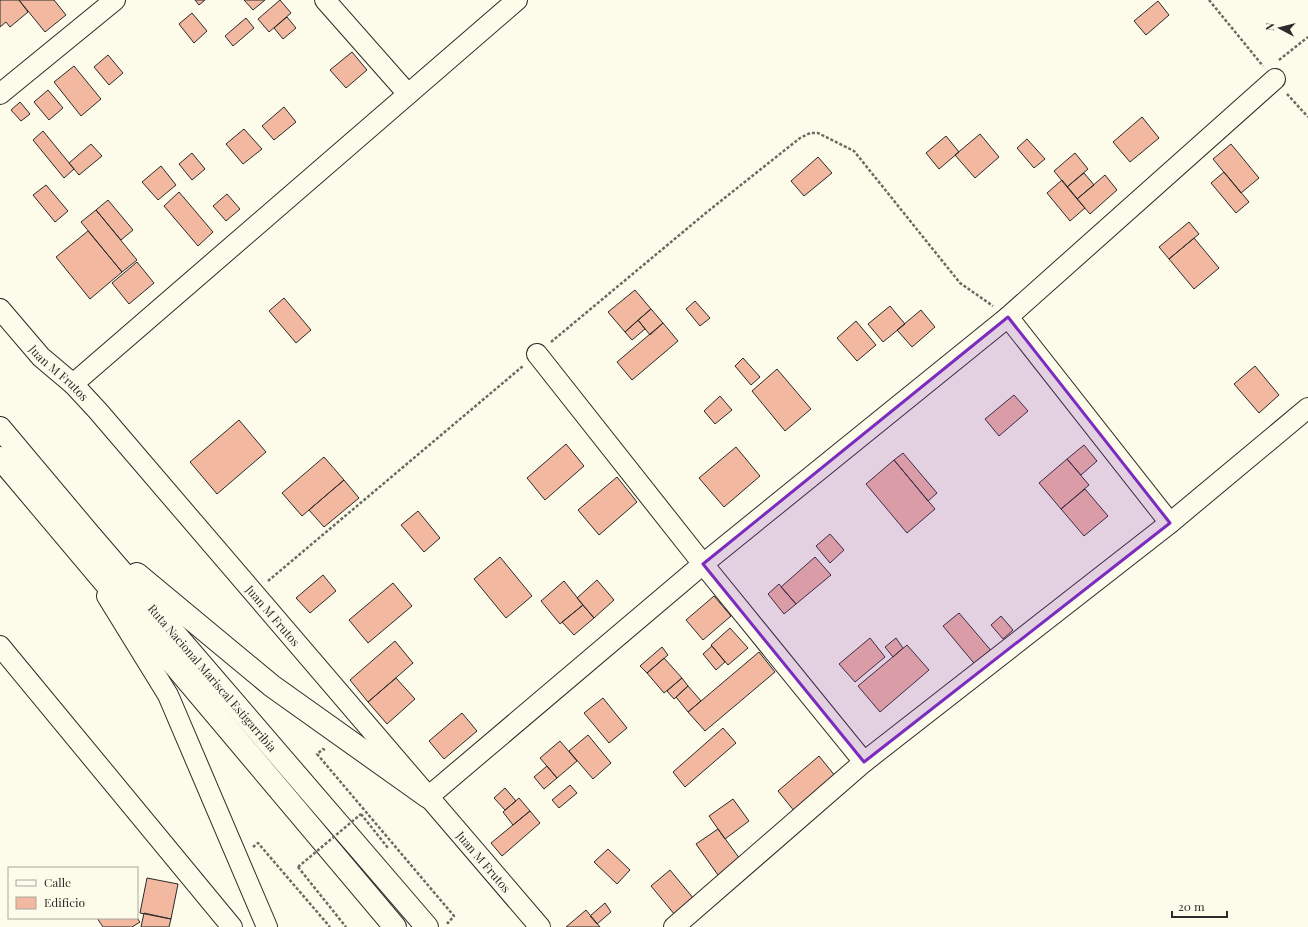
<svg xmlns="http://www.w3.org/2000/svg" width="1308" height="927" font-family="'Playfair Display',serif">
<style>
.building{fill:#f2b8a0;stroke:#2b2b2b}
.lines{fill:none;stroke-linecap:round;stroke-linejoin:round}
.minor-casing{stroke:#2b2b2b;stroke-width:22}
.highway-casing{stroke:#2b2b2b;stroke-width:24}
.path{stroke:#6a6964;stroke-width:2.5;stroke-dasharray:3 2;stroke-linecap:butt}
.minor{stroke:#fdfbea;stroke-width:20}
.highway{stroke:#fdfbea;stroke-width:22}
.path-bridge{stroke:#6a6964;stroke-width:2.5;stroke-dasharray:3 2;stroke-linecap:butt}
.marked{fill:#7b2cbf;fill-opacity:0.2;stroke:#7b2cbf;stroke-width:3;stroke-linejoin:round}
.labels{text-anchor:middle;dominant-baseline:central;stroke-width:3;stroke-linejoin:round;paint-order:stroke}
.street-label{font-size:12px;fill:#2b2b2b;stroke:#fdfbea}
</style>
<rect width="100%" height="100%" fill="#fdfbea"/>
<path class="building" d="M0 0H19L28 12 10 27 6 22 0 27Z
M19 0H54L66 15 45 32Z
M195 0H205L199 5Z
M244 0H265L253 10Z
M280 0 291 13 269 32 258 19Z
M1158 1 1169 15 1146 35 1134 21Z
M192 13 207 31 194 43 179 24Z
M287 17 296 28 283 39 274 28Z
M246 18 254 28 233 46 225 36Z
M352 52 367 70 346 88 330 70Z
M108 55 123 73 109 85 94 67Z
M74 66 101 99 81 116 54 82Z
M48 90 63 108 49 120 34 102Z
M20 102 30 114 21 121 11 110Z
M284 107 296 122 274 140 262 126Z
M1142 117 1159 138 1130 162 1113 142Z
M244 129 262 149 243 164 226 144Z
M43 131 74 169 64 178 33 140Z
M980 134 999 157 975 178 955 155Z
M946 136 959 152 939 169 926 153Z
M1027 139 1045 159 1034 168 1017 148Z
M91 144 102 156 79 175 69 163Z
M1231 144 1259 178 1241 193 1213 159Z
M192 153 205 169 192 180 179 164Z
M1075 153 1088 169 1067 187 1054 171Z
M818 157 832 173 804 196 791 181Z
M161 166 176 185 158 200 142 182Z
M1224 172 1249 202 1236 213 1211 183Z
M1084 173 1094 185 1077 199 1067 187Z
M1105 175 1117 190 1090 214 1077 199Z
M1062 180 1085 208 1070 221 1047 193Z
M46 185 68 211 55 222 33 195Z
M179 192 213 232 198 246 164 206Z
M227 194 240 209 226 221 213 206Z
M108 200 133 230 121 240 96 210Z
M96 210 137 260 122 272 81 222Z
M1189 222 1199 234 1169 259 1159 247Z
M88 231 122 272 90 299 56 257Z
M1194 238 1219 268 1194 289 1169 259Z
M137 262 154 283 129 304 112 283Z
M635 290 651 309 625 332 608 312Z
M284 298 311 330 296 343 269 311Z
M695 301 710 318 700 326 686 309Z
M890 306 905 324 883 342 868 324Z
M651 309 663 323 650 335 638 320Z
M921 310 935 327 912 347 897 330Z
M638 320 645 329 632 340 625 332Z
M856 321 876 345 857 361 837 338Z
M663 323 678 341 632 380 617 362Z
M743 358 760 377 751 385 735 366Z
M1255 366 1279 395 1259 413 1234 384Z
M777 369 811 409 785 431 752 391Z
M1014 395 1028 411 999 436 985 419Z
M720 396 732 410 715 424 704 411Z
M239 420 266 452 217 494 190 462Z
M566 444 584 466 545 500 527 478Z
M1084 445 1097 461 1081 475 1067 459Z
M736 447 760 476 724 507 699 478Z
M903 453 937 493 928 501 894 460Z
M324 457 344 480 302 516 282 493Z
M1067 459 1089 485 1061 509 1039 483Z
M894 460 935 509 907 533 866 484Z
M617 477 637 502 599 535 578 510Z
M344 480 359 498 324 527 309 510Z
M1085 489 1108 516 1084 536 1061 509Z
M418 511 440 538 424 552 401 525Z
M830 534 844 550 830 563 816 546Z
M500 557 532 596 506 618 474 579Z
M815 557 831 575 796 604 781 587Z
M323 575 336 591 310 613 296 598Z
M597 580 614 600 594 618 577 598Z
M564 581 583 605 560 624 541 601Z
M393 583 412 606 368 643 349 620Z
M779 584 796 604 784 614 768 594Z
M714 596 731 616 703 640 686 620Z
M583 605 594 618 574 635 562 622Z
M959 613 994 654 978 668 943 626Z
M1001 616 1013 630 1003 639 991 625Z
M730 628 748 648 728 665 711 645Z
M870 638 885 657 855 682 839 664Z
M896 638 903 648 893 657 885 647Z
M395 641 413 663 368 702 350 680Z
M907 645 929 670 880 712 858 686Z
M712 646 725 662 716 670 703 654Z
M662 647 668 655 647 673 640 666Z
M759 652 775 672 705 731 688 712Z
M664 658 682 678 664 693 647 673Z
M396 678 415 699 387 724 368 702Z
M682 678 688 686 674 699 667 691Z
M688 686 701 701 688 712 676 697Z
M603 698 627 728 609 743 584 713Z
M462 713 477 731 444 759 429 741Z
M723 728 736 743 685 787 673 772Z
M588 735 611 763 593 779 569 751Z
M560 741 577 761 557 778 540 758Z
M819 756 836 777 795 812 778 791Z
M547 766 557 778 544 789 534 777Z
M570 785 577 793 559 808 552 800Z
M505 788 516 801 505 810 494 798Z
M519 798 530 811 513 825 503 812Z
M733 799 749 821 725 839 709 816Z
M530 811 540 823 502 856 491 843Z
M718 829 740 859 718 875 696 844Z
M608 849 630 870 617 884 594 862Z
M670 870 694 899 675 915 651 886Z
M147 878 178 884 171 919 140 913Z
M605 903 611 912 597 924 590 916Z
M586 910 600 927H566Z
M144 913 171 919 169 927H141Z
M97 918H137L140 922 132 927H103Z"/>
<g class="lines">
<g class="minor-casing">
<g id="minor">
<path d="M325 0 408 94"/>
<path d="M0 94 115 0"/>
<path id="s1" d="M0 309 41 357 73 384 98 411 540 927"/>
<path d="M1008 317 1170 523"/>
<path d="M537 354 703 564 864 762"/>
<path d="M73 384 517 0"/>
<path d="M107 596 168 695 267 927"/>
<path d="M0 646 232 927"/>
<path d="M428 797 703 564 1008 317 1275 79"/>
<path d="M674 927 864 762 1170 523 1308 408"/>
</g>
</g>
<g class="highway-casing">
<g id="highway">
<path id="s2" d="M0 428 89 534 427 927"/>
<path d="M0 458 395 927"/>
<path d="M137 574 272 686 428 797"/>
</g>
</g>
<path class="path" d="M1209 0 1263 66
M1279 60 1308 37
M1287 94 1308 117
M551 342 707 212 800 138 810 133H818L854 151 960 283 993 306
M268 581 523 366
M325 750 323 749 317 754 454 916 448 923 446 921
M361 814 388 848
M253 847 258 843 330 927
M298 867 346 927"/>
<use href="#minor" class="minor"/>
<use href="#highway" class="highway"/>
<path class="path-bridge" d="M298 867 361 814"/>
</g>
<path class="marked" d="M1008 317 1170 523 864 762 703 564Z"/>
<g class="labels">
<g class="street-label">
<text stroke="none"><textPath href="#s1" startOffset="87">Juan M Frutos</textPath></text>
<text stroke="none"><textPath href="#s1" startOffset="411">Juan M Frutos</textPath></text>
<text stroke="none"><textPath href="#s2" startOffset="328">Ruta Nacional Mariscal Estigarribia</textPath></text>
<text stroke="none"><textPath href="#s1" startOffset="735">Juan M Frutos</textPath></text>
</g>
</g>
<rect x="8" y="867" width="130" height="52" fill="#fdfbea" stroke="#a9a89e"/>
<rect x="16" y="880" width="20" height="6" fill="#fdfbea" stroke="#a9a89e"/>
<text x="44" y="887" font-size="12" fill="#2b2b2b">Calle</text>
<rect x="16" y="897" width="20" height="12" fill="#f2b8a0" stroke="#a9a89e"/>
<text x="44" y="907" font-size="12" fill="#2b2b2b">Edificio</text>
<g transform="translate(1280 28) rotate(277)" stroke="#fdfbea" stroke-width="3" paint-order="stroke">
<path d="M0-3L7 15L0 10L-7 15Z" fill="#2b2b2b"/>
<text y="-6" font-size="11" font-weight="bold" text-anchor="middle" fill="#2b2b2b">N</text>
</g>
<path d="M1172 911v6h55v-6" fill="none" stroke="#2b2b2b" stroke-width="2"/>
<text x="1178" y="911" font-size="12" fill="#2b2b2b" stroke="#fdfbea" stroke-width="3" paint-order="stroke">20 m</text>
</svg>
